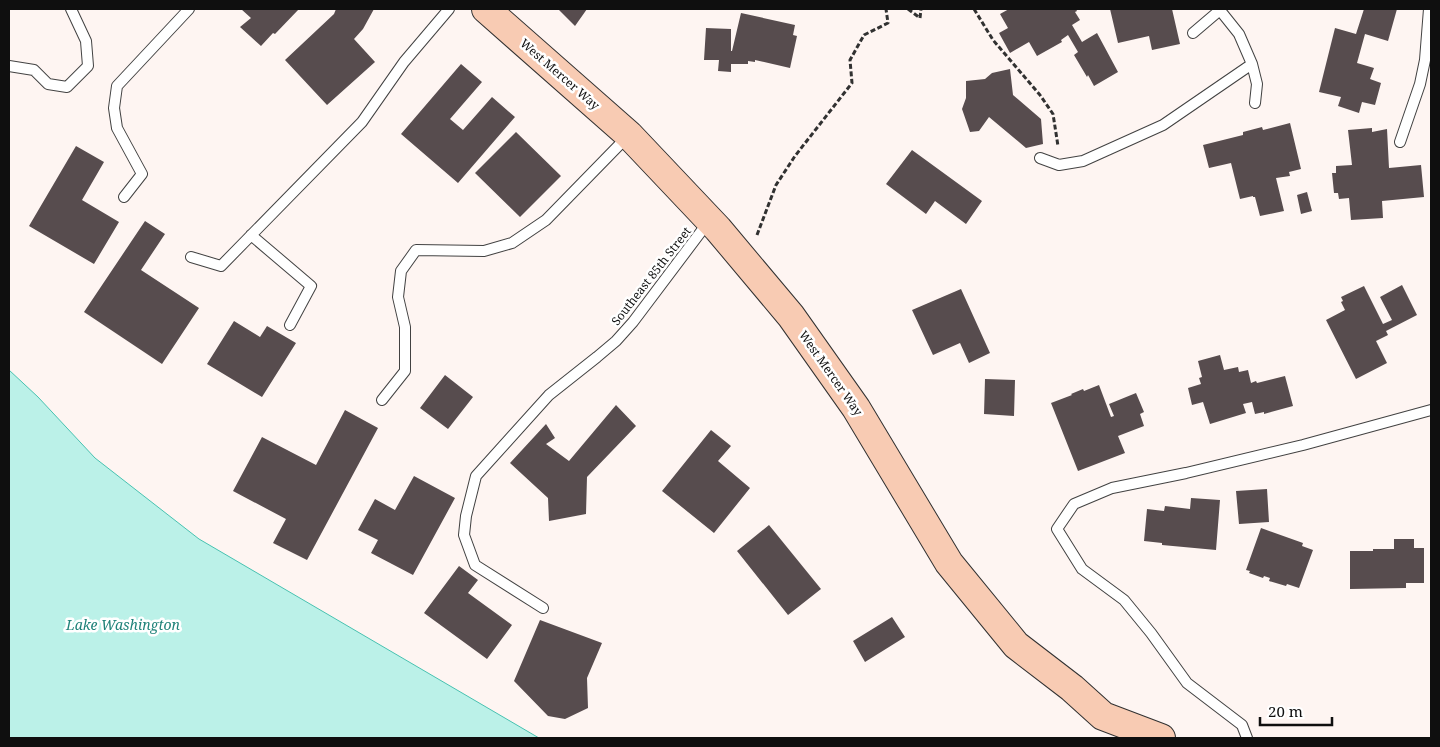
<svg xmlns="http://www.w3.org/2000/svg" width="1440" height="747" font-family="'Noto Serif',serif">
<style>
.water{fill:#bbf1e8;stroke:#48c2b1}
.building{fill:#574c4e}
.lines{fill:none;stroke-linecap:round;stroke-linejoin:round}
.lane-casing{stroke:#424242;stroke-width:12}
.secondary-casing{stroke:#313131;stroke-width:30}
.path{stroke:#313131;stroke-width:3;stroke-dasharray:5 2.5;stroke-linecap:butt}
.lane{stroke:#fff;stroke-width:10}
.secondary{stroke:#f8cbb3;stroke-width:28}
.labels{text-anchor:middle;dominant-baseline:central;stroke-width:5;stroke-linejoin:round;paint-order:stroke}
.street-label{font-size:12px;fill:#0f0f0f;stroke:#fff}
.water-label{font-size:14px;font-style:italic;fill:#1f8279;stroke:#fff}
</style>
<rect width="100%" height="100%" fill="#fef5f2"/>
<path class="water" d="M9 370 38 397 95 458 199 539 539 738H9Z"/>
<path class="building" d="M241 9H299L275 34 273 33 261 46 240 27 251 18Z
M336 9H374L363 29 354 39 375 62 327 105 285 60 334 14Z
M558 9H587L575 26Z
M1009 9H1076L1077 11 1075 12 1080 20 1072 25 1082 42 1097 33 1118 72 1094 86 1088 75 1087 77 1074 55 1078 52 1068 35 1061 40 1062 42 1037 56 1029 42 1010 53 999 33 1008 28 1000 14Z
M1110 9H1172L1180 44 1152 50 1149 36 1118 43Z
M1364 9H1397L1388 41 1365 34 1357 63 1374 68 1370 79 1381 83 1375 105 1362 102 1359 113 1338 106 1341 97 1319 92 1335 28 1356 34Z
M741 13 795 25 793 35 797 36 790 68 755 60V62L748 61V64H731V72L718 71 719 60H704L706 28 731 29V51H732Z
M461 64 482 82 450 119 463 130 492 97 515 117 458 183 401 134Z
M1010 69 1013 95 1041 119 1043 144 1026 148 989 117 979 131 970 132 962 109 966 98V81L985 79 992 73Z
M1290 123 1301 169 1289 172 1290 176 1276 178 1284 211 1260 216 1255 197H1253V196L1240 199 1231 163 1209 168 1203 145 1243 135V132L1262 127 1263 130Z
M1372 128V132L1387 129 1389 168 1421 165 1424 197 1382 201 1383 218 1351 220 1349 198 1339 199 1338 193H1334L1332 173H1336V166L1352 165 1348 130Z
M516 132 561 176 520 217 475 173Z
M76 146 104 162 82 200 119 222 94 264 29 226Z
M912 150 982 201 966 224 935 201 926 214 886 184Z
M1307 192 1312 211 1301 214 1297 195Z
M145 221 165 234 141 270 199 308 162 364 84 312Z
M1402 285 1417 315 1386 331 1388 335 1376 341 1387 363 1356 379 1326 320 1345 310 1341 302 1343 301 1341 297 1364 286 1383 324 1392 320 1380 297Z
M961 289 990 353 969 363 960 343 933 355 912 310Z
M234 321 260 337 267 326 296 343 262 397 207 364Z
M1220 355 1224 370 1238 367 1239 372 1248 370 1251 383 1256 381 1257 383 1285 376 1293 406 1264 414V412L1255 414 1252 402 1243 404 1246 413 1210 424 1203 402 1192 405 1188 388 1201 384 1199 378 1202 377 1198 361Z
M445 375 473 397 448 429 420 408Z
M985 379 1015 380 1014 416 984 414Z
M1099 385 1111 417 1114 416 1109 404 1136 393 1144 412 1140 414 1144 426 1118 436 1125 453 1078 471 1051 403 1072 395 1071 394 1083 389 1084 391Z
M616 405 636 426 587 477 586 514 549 521 548 498 510 463 546 424 555 438 546 444 569 461Z
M345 410 378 428 307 560 273 543 286 519 233 491 262 437 316 465Z
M711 430 731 446 718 461 750 488 714 533 662 491Z
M414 476 455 498 413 575 371 553 378 540 358 530 375 499 395 510Z
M1267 489 1269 522 1239 524 1236 491Z
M1191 498 1220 500 1216 550 1162 545V543L1144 541 1147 509 1164 511 1165 506 1190 509Z
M769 525 821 589 788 615 737 551Z
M1261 528 1303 543 1302 546 1313 550 1299 588 1287 584 1286 586 1269 581 1270 578 1264 576 1263 578 1249 573 1250 571 1246 570Z
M1394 539H1414V548H1424V583H1406V588L1350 589V551H1373V549H1394Z
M459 566 478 580 468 593 512 625 487 659 424 613Z
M892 617 905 637 865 662 853 641Z
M540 620 602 643 587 678 588 708 565 719 548 716 514 681Z"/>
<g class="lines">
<g class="lane-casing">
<path id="lane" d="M1219 9 1239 34 1252 64 1257 84 1255 103
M1193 33 1220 10
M9 66 34 70 48 84 67 87 88 66 86 41 71 9
M1400 142 1420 84 1425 60 1429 9
M1040 158 1059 165 1083 161 1163 125 1252 64
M124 197 142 174 117 128 114 108 117 86 189 9
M251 235 311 286 290 325
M191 257 221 266 362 122 404 62 449 9
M382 400 405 371V327L398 297 401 271 416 250 484 251 512 243 546 220 627 137
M543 608 475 565 464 535 466 516 476 476 549 395 597 357 616 341 633 322 709 221
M1247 738 1242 725 1187 683 1151 633 1124 600 1082 569 1057 529 1074 504 1112 488 1186 473 1303 445 1431 410"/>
</g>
<g class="secondary-casing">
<path id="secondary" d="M486 9 629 135 718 229 791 316 856 408 949 563 1016 645 1072 688 1103 716 1161 738"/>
</g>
<path class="path" d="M908 9 920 18 921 9
M974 9 993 40 1040 95 1053 114 1058 146
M757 235 776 185 795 156 852 83 850 60 864 35 888 23 886 9"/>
<use href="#lane" class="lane"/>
<use href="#secondary" class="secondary"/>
</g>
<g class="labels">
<g class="street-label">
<text transform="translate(560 74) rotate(41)">West Mercer Way</text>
<text transform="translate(651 276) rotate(-52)">Southeast 85th Street</text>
<text transform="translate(831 373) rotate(55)">West Mercer Way</text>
</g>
<g class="water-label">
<text x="123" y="624">Lake Washington</text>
</g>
</g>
<rect width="1440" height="747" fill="none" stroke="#0f0f0f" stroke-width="20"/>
<path d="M1260 717v8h72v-8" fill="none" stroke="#0f0f0f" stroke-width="2.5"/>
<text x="1268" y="717" font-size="15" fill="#0f0f0f" stroke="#ffffff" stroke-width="4" paint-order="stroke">20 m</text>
</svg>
